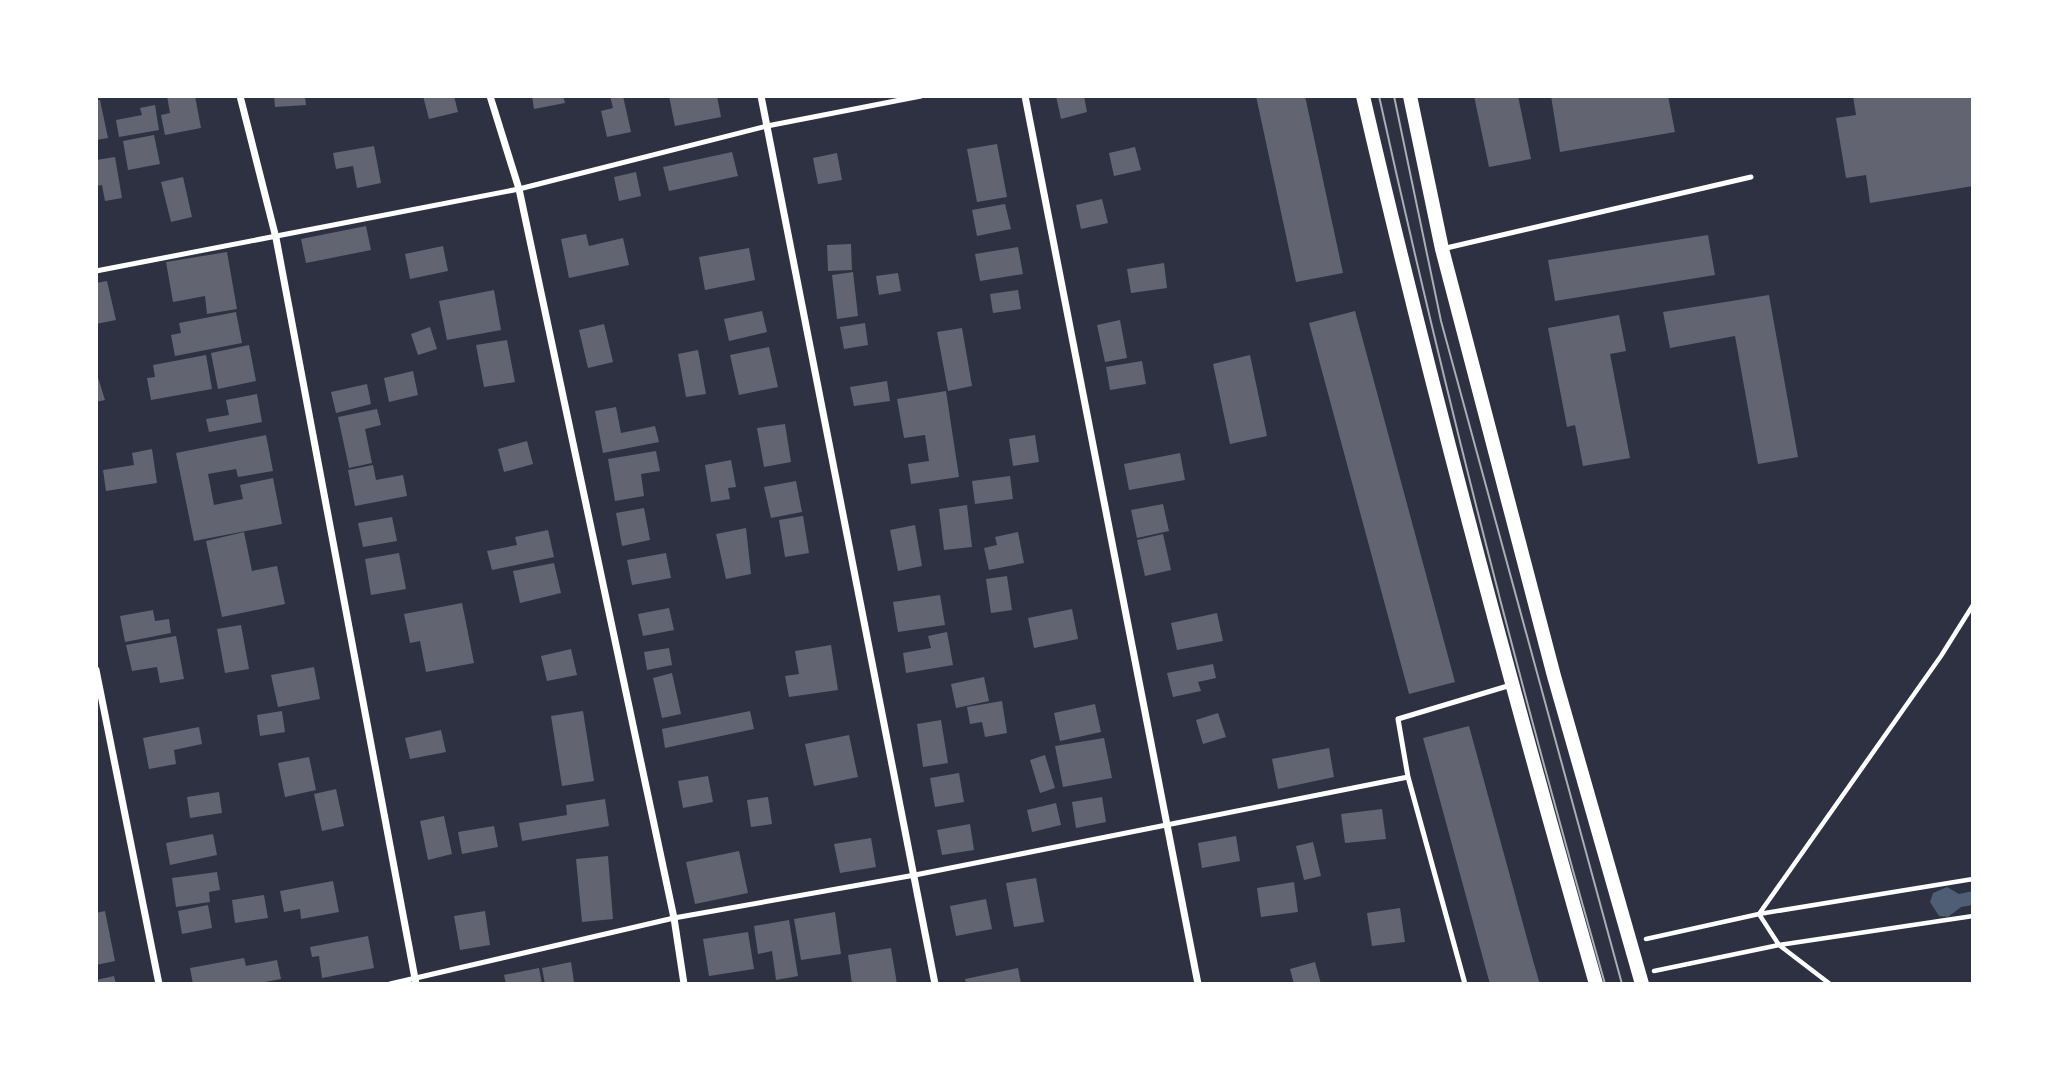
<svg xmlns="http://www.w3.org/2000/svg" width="2069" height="1080" font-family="'Roboto Condensed',sans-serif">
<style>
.water{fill:#4f5d75}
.building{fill:#626471}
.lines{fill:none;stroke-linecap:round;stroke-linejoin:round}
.path{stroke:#fff;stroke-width:4.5}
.service{stroke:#fff;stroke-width:5}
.minor{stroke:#fff;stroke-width:7}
.secondary{stroke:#fff;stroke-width:14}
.tram{stroke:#abadb3;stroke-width:2}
</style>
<rect width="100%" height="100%" fill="#2d3142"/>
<path class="water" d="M1947 887 1959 894 1973 891V905L1961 907 1948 917 1939 916 1930 902 1933 893Z"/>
<path class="building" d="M167 96H195L201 128 165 135 161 115 170 113Z
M274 96H305L306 105 275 107Z
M423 96H454L458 112 429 119Z
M532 96H563L565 103 534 109Z
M610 96H623L631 132 607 137 601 111 613 108Z
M669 96H717L721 117 675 126Z
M1056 96H1084L1087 112 1061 119Z
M1256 96H1305L1343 273 1296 282Z
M1474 96H1518L1531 159 1489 167Z
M1551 96H1668L1675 132 1560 152Z
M1853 96H1973V186L1870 203 1866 175 1846 178 1836 118 1856 115Z
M100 100 108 138 96 140V101Z
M155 105 159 130 119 137 116 120 142 115 140 108Z
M154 135 160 164 128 170 123 141Z
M997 144 1007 197 977 202 967 149Z
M374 146 381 183 357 188 353 166 336 169 333 153Z
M1135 147 1141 170 1114 176 1109 153Z
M732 152 738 176 669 191 663 167Z
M837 153 842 180 818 184 813 158Z
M115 157 122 198 105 201 102 185 96 186V160Z
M636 172 641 196 619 201 614 177Z
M183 177 192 217 171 222 161 182Z
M1102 199 1108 223 1081 229 1076 205Z
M1005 204 1011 229 977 236 972 210Z
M366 226 371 250 306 263 301 239Z
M586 234 589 246 623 238 629 265 569 278 561 239Z
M1708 235 1715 275 1555 301 1548 260Z
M851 244 852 270 828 271 827 245Z
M443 246 448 271 410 279 405 254Z
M1018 247 1023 274 980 281 975 254Z
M749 248 755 280 705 290 699 257Z
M227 252 237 309 207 314 205 296 173 302 166 262Z
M1164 263 1167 288 1131 293 1127 269Z
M853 272 858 316 837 319 832 275Z
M898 273 901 291 879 295 876 276Z
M107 281 116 320 96 324V283Z
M494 290 501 330 447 340 439 301Z
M1018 290 1021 309 993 313 990 294Z
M1769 295 1798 457 1758 464 1735 336 1670 348 1663 312Z
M762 311 767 332 729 341 724 319Z
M1355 311 1455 682 1409 694 1309 323Z
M236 312 242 343 175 356 171 335 181 333 179 323Z
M1619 315 1626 351 1610 354 1630 458 1583 466 1575 425 1567 427 1548 328Z
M1120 320 1127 358 1105 362 1097 325Z
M865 323 868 345 844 349 840 327Z
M604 324 613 362 588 368 579 330Z
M430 327 437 349 418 355 411 334Z
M962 328 972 386 948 391 937 332Z
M507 340 515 382 484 387 476 345Z
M249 345 256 381 218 389 211 353Z
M769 347 778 387 739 395 730 355Z
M698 350 706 394 686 397 678 354Z
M206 355 212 389 151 400 147 378 155 377 153 365Z
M1250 355 1267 436 1230 444 1213 364Z
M1142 361 1146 384 1110 390 1106 367Z
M96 371 105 400 96 402Z
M413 371 418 395 389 402 384 378Z
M887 381 890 401 854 406 850 387Z
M367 384 371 404 336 413 331 392Z
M946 391 959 477 911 484 908 464 929 461 925 435 904 438 897 399Z
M257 394 262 422 209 432 206 419 229 415 226 400Z
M616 407 621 433 655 426 659 442 603 453 595 411Z
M377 409 381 425 365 429 372 463 349 468 338 417Z
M785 424 791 462 764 467 757 428Z
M266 435 273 471 238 477 236 469 208 474 214 505 243 499 240 485 273 478 282 524 194 541 176 453Z
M1035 435 1039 462 1013 466 1009 439Z
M527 441 533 464 504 472 498 449Z
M152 449 157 483 106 491 103 470 134 465 132 453Z
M656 451 660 471 641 474 644 496 615 501 608 459Z
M1180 453 1185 480 1129 490 1124 464Z
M731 460 736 487 728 488 730 499 711 502 705 465Z
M373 465 376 480 403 475 407 496 355 506 348 470Z
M1010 476 1013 499 975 504 972 481Z
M796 481 802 512 771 518 764 487Z
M1163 504 1169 531 1137 538 1131 510Z
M967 505 972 547 944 550 939 509Z
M644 508 650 540 622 546 616 513Z
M803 516 809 553 785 557 779 520Z
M392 517 397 541 363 547 358 523Z
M915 525 922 566 898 571 890 530Z
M746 528 751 574 726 579 716 534Z
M548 530 554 557 492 570 487 551 517 545 515 537Z
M244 532 252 571 277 566 285 604 222 617 206 541Z
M1018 532 1024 563 989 570 984 548 997 545 995 537Z
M1163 534 1171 570 1145 576 1137 540Z
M399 553 406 589 371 595 365 559Z
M666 553 671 578 632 585 627 560Z
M554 563 561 593 520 603 513 571Z
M1007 576 1012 610 991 613 986 579Z
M940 595 945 625 898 632 893 602Z
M462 603 474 663 426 672 420 641 410 643 404 614Z
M669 608 674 630 643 636 638 614Z
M1072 609 1078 639 1034 648 1028 618Z
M153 610 155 621 169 619 171 633 125 642 120 616Z
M1217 613 1223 641 1177 650 1171 623Z
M241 625 249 669 225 673 217 629Z
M947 632 953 665 906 673 903 653 931 648 928 636Z
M176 636 184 679 160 683 157 667 132 671 126 645Z
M831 645 838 690 789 697 785 676 799 674 795 651Z
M669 648 672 665 647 670 644 652Z
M571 649 577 675 547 681 541 656Z
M1213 664 1216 678 1198 682 1201 691 1173 697 1167 673Z
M314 667 320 699 278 707 271 675Z
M672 673 681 714 662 718 653 678Z
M984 677 989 701 956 708 951 684Z
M1002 701 1007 733 985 737 982 722 970 724 967 707Z
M1095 704 1101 732 1060 741 1054 713Z
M282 711 285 732 260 736 257 715Z
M583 711 594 781 562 786 551 716Z
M750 711 754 729 665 748 662 729Z
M1218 713 1226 737 1203 744 1196 720Z
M941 720 948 763 923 767 917 724Z
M1469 726 1534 964 1540 984H1490L1488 977 1423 738Z
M199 727 202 744 174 750 176 764 149 769 143 738Z
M441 730 446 752 410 759 405 738Z
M849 735 858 777 814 786 805 744Z
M1104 738 1112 778 1063 787 1055 746Z
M1329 748 1334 777 1278 789 1272 759Z
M1045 755 1055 788 1040 793 1030 760Z
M309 757 316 790 285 797 278 763Z
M959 773 964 802 935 807 930 778Z
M708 776 713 802 683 808 678 781Z
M336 789 344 826 322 831 314 794Z
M219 792 222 813 190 818 187 797Z
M768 797 772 824 751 827 747 800Z
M1102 797 1106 822 1076 828 1072 802Z
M605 799 609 826 522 841 519 823 567 815 566 805Z
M1056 803 1061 825 1032 832 1027 810Z
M1382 809 1386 839 1345 843 1341 814Z
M444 816 452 854 428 860 420 821Z
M970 824 974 850 942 855 937 830Z
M494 826 498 847 462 854 458 832Z
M213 834 217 855 170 865 166 843Z
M1236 836 1240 861 1202 868 1198 843Z
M871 838 876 867 840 873 834 844Z
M1313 842 1321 876 1304 880 1296 846Z
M739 851 748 893 695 904 686 862Z
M608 856 613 919 582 922 576 859Z
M217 872 220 890 209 892 210 902 176 907 172 878Z
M1036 878 1044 922 1014 927 1006 883Z
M333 881 339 912 301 919 300 909 284 912 280 891Z
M1294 882 1298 912 1261 917 1257 888Z
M264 895 268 918 235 923 232 900Z
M986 899 992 929 956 936 950 906Z
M208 905 212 928 182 934 178 911Z
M1400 908 1405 942 1372 946 1367 913Z
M105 911 115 961 96 965V913Z
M485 911 490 945 460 950 454 916Z
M835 912 841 954 801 960 794 919Z
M789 920 798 976 776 980 772 951 758 954 754 926Z
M748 932 754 969 709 976 703 939Z
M368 936 374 968 322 978 319 956 312 957 310 947Z
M891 948 897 984H852L848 955Z
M244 958 246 966 277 960 281 979 254 984H193L190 968Z
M571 962 574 982 545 984 542 968Z
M1315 962 1321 984H1294L1290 969Z
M539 968 542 984H506L504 975Z
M1018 968 1021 984H966L965 979Z
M114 976 116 984H96V980Z"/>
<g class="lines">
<path class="path" d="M1646 939 1759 914 1973 879
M1654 971 1779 945 1973 916
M1830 984 1779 945 1759 914 1941 656 1973 605"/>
<path class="service" d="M1442 249 1751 177
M96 271 519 189 767 126 921 96
M390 984 674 918 915 875 1408 777
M1465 984 1408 777 1398 719 1511 685"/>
<path class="minor" d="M240 96 276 238 416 984
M490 96 519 189 674 918 684 984
M761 96 935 984
M1025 96 1198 984
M96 670 159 984"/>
<path class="secondary" d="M1363 96C1432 394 1512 690 1596 984
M1410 96 1442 249 1554 676 1642 984"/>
<path class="tram" d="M1379 96C1445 395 1521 690 1605 984
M1394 96 1441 321 1622 984"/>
</g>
<rect width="2069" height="1080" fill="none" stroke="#ffffff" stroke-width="196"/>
</svg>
